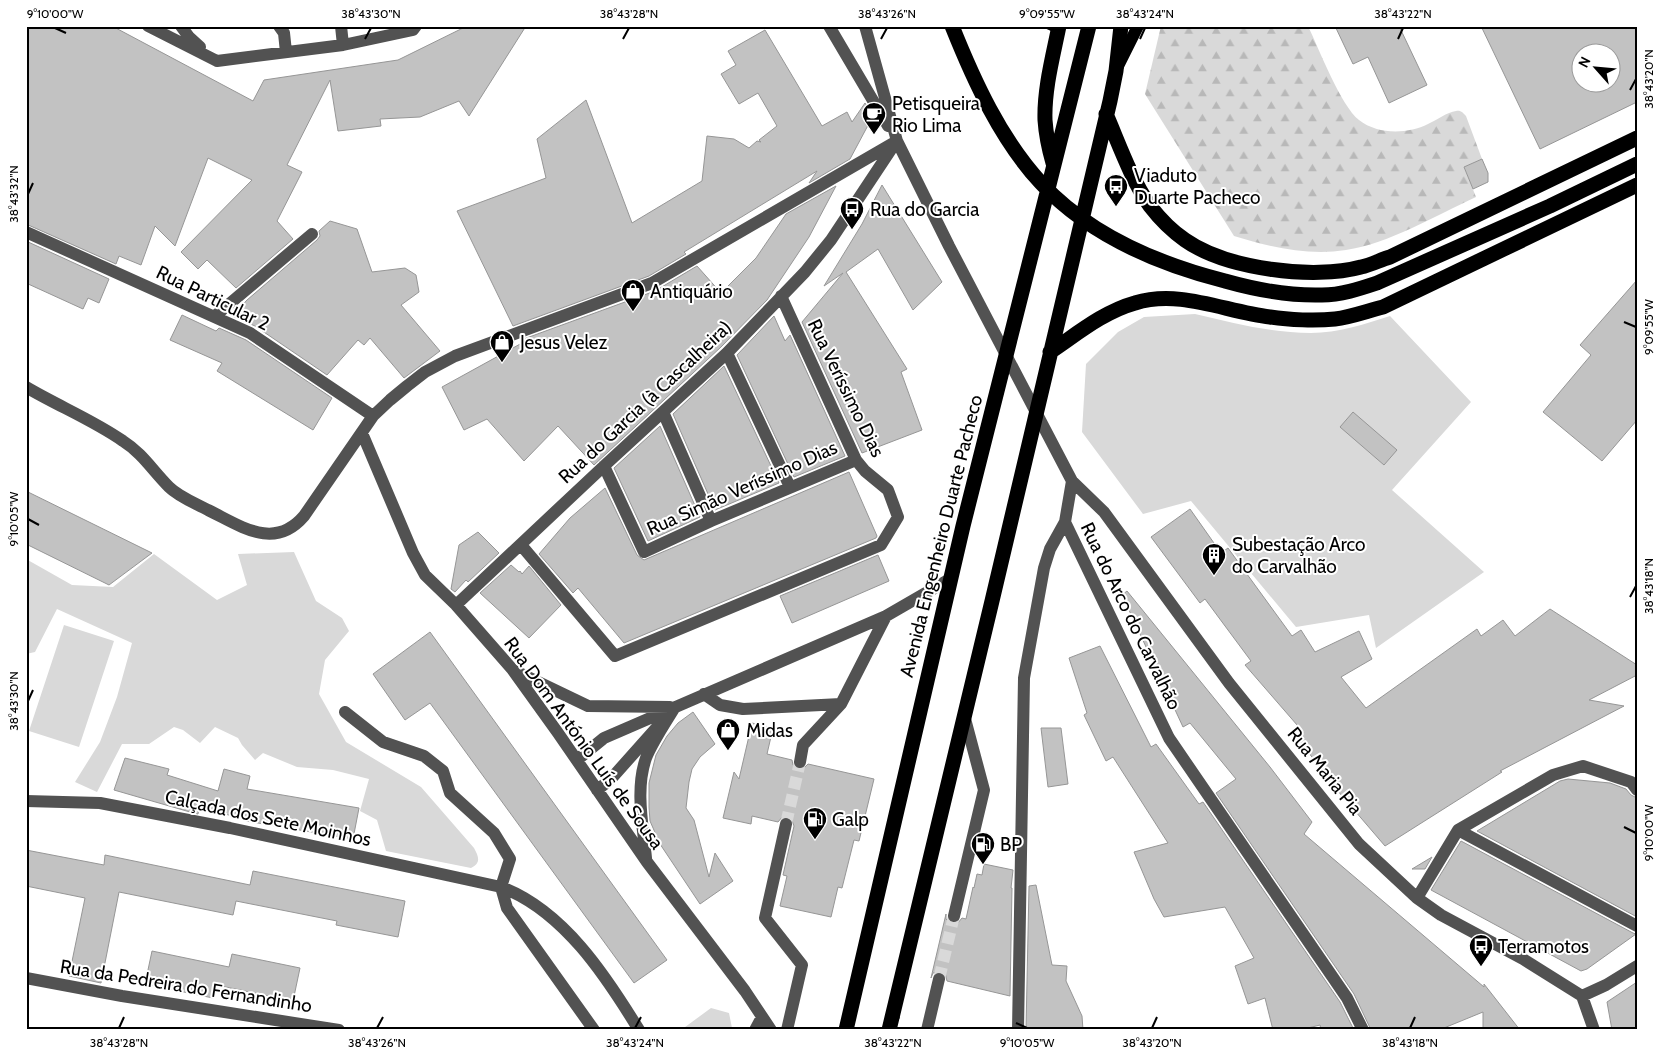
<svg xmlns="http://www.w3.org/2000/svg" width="1663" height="1056" font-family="Cabin,sans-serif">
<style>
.green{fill:#d9d9d9}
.forest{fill:url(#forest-firs)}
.building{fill:#c2c2c2;stroke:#969696;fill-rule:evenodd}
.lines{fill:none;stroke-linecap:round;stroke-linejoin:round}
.minor-tunnel{stroke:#d9d9d9;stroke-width:12;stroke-dasharray:12 6;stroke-linecap:butt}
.minor{stroke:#525252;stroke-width:12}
.major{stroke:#000;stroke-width:12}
.highway{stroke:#000;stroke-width:15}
.ticks{fill:none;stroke:#000;stroke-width:2}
.labels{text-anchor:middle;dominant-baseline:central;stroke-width:4;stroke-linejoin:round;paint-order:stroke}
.poi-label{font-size:19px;fill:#000;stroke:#fff;text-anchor:start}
.street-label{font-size:19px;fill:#000;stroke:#fff}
.neatline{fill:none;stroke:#000;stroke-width:2}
.ticks-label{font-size:12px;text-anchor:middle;fill:#000}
</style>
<defs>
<pattern id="forest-firs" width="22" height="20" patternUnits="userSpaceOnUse" patternTransform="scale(1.25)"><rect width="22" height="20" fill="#d9d9d9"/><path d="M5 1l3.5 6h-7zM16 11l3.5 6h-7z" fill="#b8b8b8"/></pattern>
</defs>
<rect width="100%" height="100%" fill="#fff"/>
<path class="green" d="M1195 314C1234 323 1271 333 1311 333 1338 333 1365 324 1390 316L1471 402 1392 490 1484 572 1376 648 1369 615 1296 627 1191 501 1143 514 1082 432 1086 364 1118 332 1144 317Z
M294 552 316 601 342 618 349 631 325 660 319 694 346 742 421 787 474 848C479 857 481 863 471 868L386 851 377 820 360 811 369 779 333 770 297 767 263 753 255 760 242 745 238 738 215 727 200 743 183 730 174 727 149 744H122L97 792 75 782 100 742 117 697 132 643 57 609 35 652 26 654V559L72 585 113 587 154 554 217 600 247 585 238 554Z
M64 625 114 641 79 747 29 731Z
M711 1008 729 1013 732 1028 731 1030H681Z"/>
<path class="forest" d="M1161 26H1308C1319 49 1341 106 1359 120 1378 135 1408 134 1428 124 1437 120 1447 112 1456 111 1461 110 1463 113 1466 116L1482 159 1464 167 1476 197C1437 215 1388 244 1346 250 1308 256 1270 247 1234 236L1145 94Z"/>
<path class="building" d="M26 26H112L253 101 264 80 398 60 467 26H526L469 116 459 101 420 117 380 119 381 126 338 131 330 80 287 165 302 172 277 221 293 239 236 288 207 260 198 269 181 252 252 180 208 158 175 246 155 226 141 265 119 256 116 264 26 224Z
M1335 26H1399L1427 85 1389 103 1368 57 1353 64Z
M1481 26H1637V102L1540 149ZM1580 52H1610V82H1580Z
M765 30 822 126 847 112 852 122 865 103 873 116 850 159 809 183 817 171 684 252 686 254 649 276 513 326 457 211 546 178 537 139 586 100 632 223 702 181 707 136 734 139 749 148 757 141 761 142 759 140 777 126 758 93 739 104 721 74 736 65 728 51Z
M1482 159 1488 173V182L1473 189 1464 167Z
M882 185 942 282 913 310 878 249 846 272 907 369 901 372 922 430 862 453 802 322 843 273 824 286 862 224Z
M836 186 809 237 767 300 721 347 594 465 558 426 524 461 487 419 464 430 442 387 522 343 521 340 655 291 697 266 721 293 756 258 786 214Z
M330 221 357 229 372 272 405 268 416 275 419 292 401 305 440 351 404 378 370 338 364 345 358 340 327 375 255 326 232 316 247 300 317 240 320 236 319 231Z
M26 241 109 279 99 303 88 298 83 309 26 283Z
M1637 280V420L1602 461 1543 412 1591 355 1580 345Z
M182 315 216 331 219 328 246 340 332 398 313 430 217 371 222 363 170 340Z
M774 316 785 341 790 335 845 456 794 477 737 355Z
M724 366 779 483 715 510 673 414Z
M1353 412 1397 450 1384 465 1340 427Z
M660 426 700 517 648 541 614 468Z
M849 472 877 536 876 538 624 643 578 588 573 593 539 554 570 518 605 488 637 555 644 560Z
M26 491 152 553 109 585 26 544Z
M1190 509 1221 553 1228 548 1292 636 1301 630 1315 652 1359 631 1372 659 1341 677 1366 708 1477 629 1481 636 1503 620 1515 636 1550 609 1637 665V675L1589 700 1624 706 1500 771 1502 772 1385 846 1331 783 1306 749 1297 738 1304 733 1245 665 1251 661 1205 599 1200 603 1151 537Z
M478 532 499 553 468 582 466 580 455 592 451 589 459 545Z
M878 555 889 581 792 623 780 596Z
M511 565 519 572 520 571 522 574 529 566 561 605 529 638 480 593Z
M1127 591 1270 767 1312 822 1304 834 1484 987V984L1520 1030H1483V1012L1439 1030H1371L1354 994 1216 793 1236 779 1190 723 1183 727 1122 595Z
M430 632 667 960 634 983 430 703 405 720 373 674Z
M1100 646 1151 747 1156 744 1199 804 1203 802 1340 1002 1354 1030H1321L1320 1025 1300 1030H1273L1265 998 1248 1004 1235 966 1254 958 1225 907 1164 917 1154 899 1134 852 1168 843 1113 757 1106 761 1084 715 1087 713 1069 658Z
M693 712 715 744 700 757 692 769 689 782 686 808 694 820 709 877 715 853 733 881 700 904 660 844 650 821 649 807V783L656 755 667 736 678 723Z
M752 723 773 728 767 754 792 760 793 765 798 770 803 769 808 764 874 779 859 841 854 840 842 888 838 887 831 917 780 906 787 876 783 875 794 826 791 818 783 816 778 822 752 816 751 824 723 818 734 772 739 779Z
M1041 728H1061L1068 784 1048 787Z
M125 758 169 769 167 775 218 791 224 769 250 776 247 789 359 808 353 839 246 821V819L199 808 198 814 190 812 114 790Z
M1568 779 1610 783 1626 789 1631 795 1637 798V917L1477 831 1560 781Z
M1461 841 1633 933 1636 934 1587 969 1581 971 1431 890Z
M26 850 104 865 105 855 250 885 253 871 405 901 398 937 336 925 337 921 236 901 233 915 119 892 101 983 69 976 85 898 26 886Z
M1432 857 1425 869H1412Z
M984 864 1013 870 1011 888H1012L1010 996 947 981 945 973 940 971 933 973 931 978 946 914V919L952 924H957L962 918 966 919 973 887 974 888 977 874 982 875Z
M1036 885 1052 965 1067 966 1066 981 1082 1016 1083 1030H1026L1029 886Z
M152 951 229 967 232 954 300 968 293 1001 216 985 213 998 145 984Z
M1637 982V1030H1612L1607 1002Z"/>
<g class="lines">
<path class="minor-tunnel" d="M786 824 800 762
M939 979 954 916"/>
<path class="minor" d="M148 26 217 61
M181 26 189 37 200 47
M279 26 284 33 286 52
M341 26 343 45
M829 26 888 126
M865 26 897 141 949 246 1072 481 1065 522 1169 738 1347 998 1363 1030
M217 61 343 45 413 30 416 26
M26 232 250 333 373 416
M215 316 312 234
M727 353 790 487
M26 387C58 406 93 420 123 441 142 453 153 471 169 487 179 497 195 503 208 510 241 526 274 551 304 516L373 416 390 400 407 386 425 372 455 356 652 283 897 141
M663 412 711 521
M362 433 413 553 425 575 456 605 512 669 558 733 647 862 745 991 771 1030
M604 466 644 552 711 521 856 460
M1072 481 1104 512 1229 683 1359 844 1417 898 1441 915 1523 959 1582 996 1594 1030
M521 545 615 656 881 545 898 517 888 490 865 471 856 460 781 296
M456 605 604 466 727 353 805 272 831 240 894 145
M513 670 588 706 670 707
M704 694 720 705 743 709 841 704
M345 712 383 742 424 756 443 771 450 793 494 833 510 859 501 887 507 908 594 1030
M577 760 604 738 886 616 950 579
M800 762 803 745 841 704 886 616
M597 790 610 780 659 725
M26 801 100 803 230 828 501 887C563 910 606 976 639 1030
M786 824 765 918 802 965 787 1030
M1458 830 1637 926
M646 858C643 826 635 789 646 758 653 741 666 722 675 707
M1417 898 1458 830 1553 775 1583 766 1631 782 1637 790
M954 916 984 790 964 715
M26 978 122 996 339 1030
M1582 996 1606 985 1637 966
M755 1030 762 1017
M927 1030 939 979
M1018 1030 1024 678 1044 568 1050 549 1065 522"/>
<path class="major" d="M1118 66 1138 26"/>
<path class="highway" d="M952 26C974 81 1001 140 1041 183 1090 236 1158 264 1225 281 1257 290 1289 296 1322 295 1341 295 1359 289 1377 283L1550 206 1637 164
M1106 114C1119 144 1131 179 1150 206 1160 219 1172 231 1185 240 1226 269 1314 280 1361 267 1371 265 1380 260 1390 257L1637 138
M1053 163C1049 149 1046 135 1045 120 1044 89 1053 56 1059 26
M1050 352C1077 334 1103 312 1135 303 1180 289 1226 312 1270 317 1289 320 1316 321 1335 319 1351 317 1367 311 1383 307L1637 185
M846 1030 963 526 1089 26
M889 1030 992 601 1110 101 1116 71 1121 26"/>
</g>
<path class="ticks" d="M55 28 66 33M1047 28 1058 33M365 39 371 28M623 39 629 28M881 39 887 28M1140 39 1145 28M1398 39 1403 28M1630 90 1636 79M28 194 33 183M1624 322 1636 327M28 519 39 525M1630 597 1636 586M28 701 33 690M1624 827 1636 833M1016 1023 1027 1028M119 1028 124 1017M377 1028 383 1017M635 1028 641 1017M893 1028 899 1017M1152 1028 1157 1017M1410 1028 1415 1017"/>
<defs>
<g id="cafe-pin" transform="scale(1.25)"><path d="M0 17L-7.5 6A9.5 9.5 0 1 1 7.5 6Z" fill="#000" stroke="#fff"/><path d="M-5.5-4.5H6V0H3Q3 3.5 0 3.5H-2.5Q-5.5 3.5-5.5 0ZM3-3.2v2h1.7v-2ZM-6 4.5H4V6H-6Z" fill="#fff"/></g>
<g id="bus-pin" transform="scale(1.25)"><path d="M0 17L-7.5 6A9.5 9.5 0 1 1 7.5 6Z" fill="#000" stroke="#fff"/><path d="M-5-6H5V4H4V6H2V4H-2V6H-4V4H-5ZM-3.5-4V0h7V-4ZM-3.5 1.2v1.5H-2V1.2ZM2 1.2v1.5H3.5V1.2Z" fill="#fff"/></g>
<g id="shop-pin" transform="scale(1.25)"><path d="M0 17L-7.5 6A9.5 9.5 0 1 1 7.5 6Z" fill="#000" stroke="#fff"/><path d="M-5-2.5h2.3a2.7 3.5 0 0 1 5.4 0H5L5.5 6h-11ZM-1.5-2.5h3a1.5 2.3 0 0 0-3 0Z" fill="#fff"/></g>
<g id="building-pin" transform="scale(1.25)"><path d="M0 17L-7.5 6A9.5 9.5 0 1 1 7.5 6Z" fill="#000" stroke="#fff"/><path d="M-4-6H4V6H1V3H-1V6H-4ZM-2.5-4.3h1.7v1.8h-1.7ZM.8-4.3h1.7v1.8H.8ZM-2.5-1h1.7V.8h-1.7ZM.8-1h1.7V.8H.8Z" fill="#fff"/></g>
<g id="fuel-pin" transform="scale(1.25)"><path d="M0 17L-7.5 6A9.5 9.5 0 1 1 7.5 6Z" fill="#000" stroke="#fff"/><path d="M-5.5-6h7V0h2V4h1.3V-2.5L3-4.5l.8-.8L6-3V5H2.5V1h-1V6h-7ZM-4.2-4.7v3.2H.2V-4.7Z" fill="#fff"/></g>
</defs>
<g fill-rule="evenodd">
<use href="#cafe-pin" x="874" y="114"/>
<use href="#bus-pin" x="1116" y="186"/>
<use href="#bus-pin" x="852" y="209"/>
<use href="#shop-pin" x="633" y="291"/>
<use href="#shop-pin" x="502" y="342"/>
<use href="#building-pin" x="1214" y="555"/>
<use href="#shop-pin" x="728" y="730"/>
<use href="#fuel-pin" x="815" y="819"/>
<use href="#fuel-pin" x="983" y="844"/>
<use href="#bus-pin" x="1481" y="946"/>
</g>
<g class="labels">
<g class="poi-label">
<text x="892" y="103">Petisqueira<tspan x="892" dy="22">Rio Lima</tspan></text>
<text x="1134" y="175">Viaduto<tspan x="1134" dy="22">Duarte Pacheco</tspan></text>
<text x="870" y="209">Rua do Garcia</text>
<text x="650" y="291">Antiquário</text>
<text x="520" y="342">Jesus Velez</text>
<text x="1232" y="544">Subestação Arco<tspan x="1232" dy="22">do Carvalhão</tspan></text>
<text x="746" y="730">Midas</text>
<text x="832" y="819">Galp</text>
<text x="1000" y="844">BP</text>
<text x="1498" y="946">Terramotos</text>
</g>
<g class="street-label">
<text transform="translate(213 298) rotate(26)">Rua Particular 2</text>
<text transform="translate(846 388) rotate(64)">Rua Veríssimo Dias</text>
<text transform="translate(645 402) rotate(-43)">Rua do Garcia (à Cascalheira)</text>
<text transform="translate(742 488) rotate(-24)">Rua Simão Veríssimo Dias</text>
<text transform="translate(941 536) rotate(-76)">Avenida Engenheiro Duarte Pacheco</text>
<text transform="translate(1131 616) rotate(64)">Rua do Arco do Carvalhão</text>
<text transform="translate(584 743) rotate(54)">Rua Dom António Luís de Sousa</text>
<text transform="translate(1325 771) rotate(51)">Rua Maria Pia</text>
<text transform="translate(268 818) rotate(12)">Calçada dos Sete Moinhos</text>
<text transform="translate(186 986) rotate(9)">Rua da Pedreira do Fernandinho</text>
</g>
</g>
<rect width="1663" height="1056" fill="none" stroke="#ffffff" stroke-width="55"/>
<g transform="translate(1596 68) rotate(297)"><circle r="24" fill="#ffffff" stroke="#999999"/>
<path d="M0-4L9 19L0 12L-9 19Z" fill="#000000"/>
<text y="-8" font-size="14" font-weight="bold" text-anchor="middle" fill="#000000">N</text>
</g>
<rect x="28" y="28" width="1608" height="1000" class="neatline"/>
<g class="ticks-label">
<text x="55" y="18">9°10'00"W</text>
<text x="371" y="18">38°43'30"N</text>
<text x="629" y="18">38°43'28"N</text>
<text x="887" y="18">38°43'26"N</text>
<text x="1047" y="18">9°09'55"W</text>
<text x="1145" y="18">38°43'24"N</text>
<text x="1403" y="18">38°43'22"N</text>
<text transform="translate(1649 79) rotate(-90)" y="4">38°43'20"N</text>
<text transform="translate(14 194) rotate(-90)" y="4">38°43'32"N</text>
<text transform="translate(1649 327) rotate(-90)" y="4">9°09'55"W</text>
<text transform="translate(14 519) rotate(-90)" y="4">9°10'05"W</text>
<text transform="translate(1649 586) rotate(-90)" y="4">38°43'18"N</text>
<text transform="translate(14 701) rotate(-90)" y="4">38°43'30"N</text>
<text transform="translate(1649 833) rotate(-90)" y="4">9°10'00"W</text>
<text x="119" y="1047">38°43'28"N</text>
<text x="377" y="1047">38°43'26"N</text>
<text x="635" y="1047">38°43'24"N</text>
<text x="893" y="1047">38°43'22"N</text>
<text x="1027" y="1047">9°10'05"W</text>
<text x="1152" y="1047">38°43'20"N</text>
<text x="1410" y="1047">38°43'18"N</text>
</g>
</svg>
